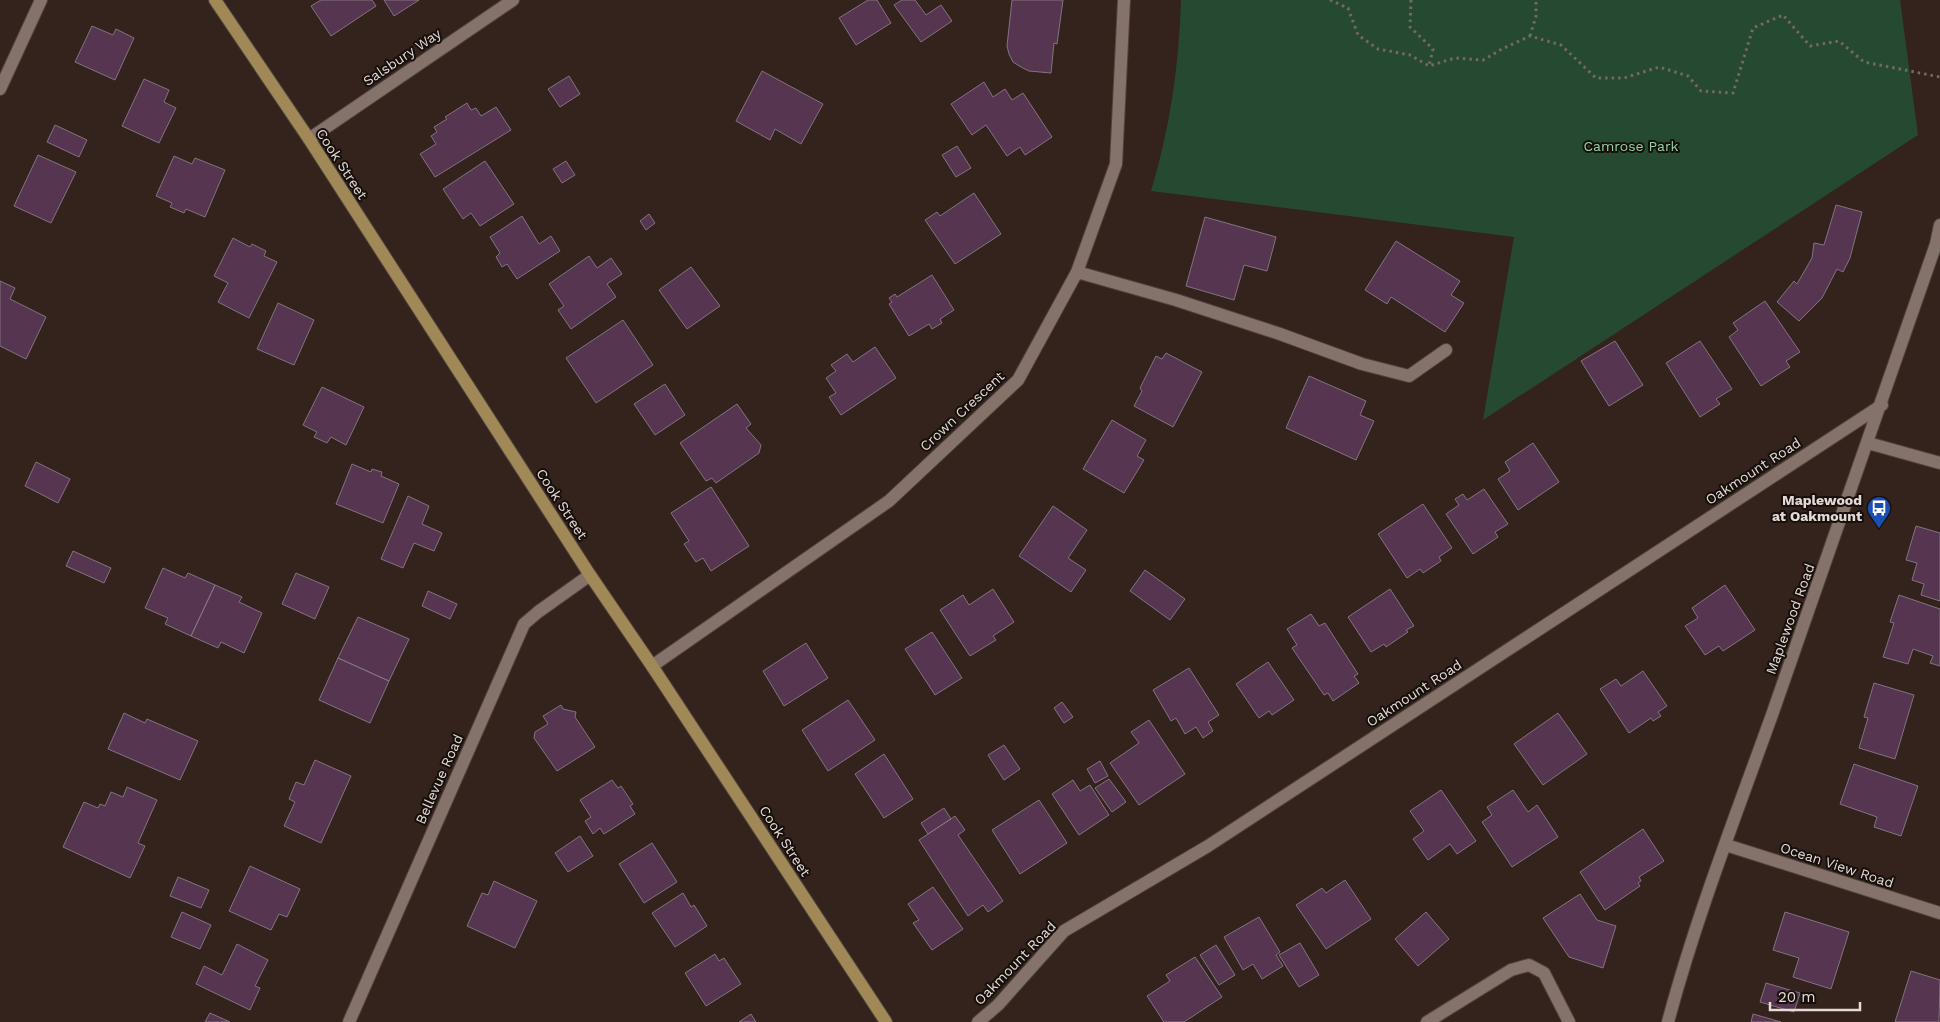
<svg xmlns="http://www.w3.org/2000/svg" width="1940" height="1022" font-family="'Work Sans',sans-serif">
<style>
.green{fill:#264932}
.building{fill:#563550;stroke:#837380}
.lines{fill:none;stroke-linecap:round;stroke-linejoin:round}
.minor-casing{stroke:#4f423c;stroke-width:14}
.major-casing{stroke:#4f423c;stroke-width:14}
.path{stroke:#766862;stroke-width:3;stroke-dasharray:2.5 4;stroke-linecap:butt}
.minor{stroke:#85726a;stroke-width:12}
.major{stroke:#a08957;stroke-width:12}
.labels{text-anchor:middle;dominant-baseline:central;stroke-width:4;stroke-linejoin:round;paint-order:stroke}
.street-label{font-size:14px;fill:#e5dad5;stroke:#160f0b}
.park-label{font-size:14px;fill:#91d3a6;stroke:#160f0b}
.poi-label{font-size:14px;font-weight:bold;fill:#e5dad5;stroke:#160f0b;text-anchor:end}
</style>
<rect width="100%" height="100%" fill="#33231c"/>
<path class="green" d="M1181 0H1900L1918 135 1483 420 1514 237 1151 191C1170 128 1179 66 1181 0Z"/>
<path class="building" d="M321 0H372L376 6 331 36 311 6Z
M384 0H419L394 16Z
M868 0H877L891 23 856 45 839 18Z
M902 0H915L926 15 941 5 952 21 921 42 894 5Z
M1012 0H1063L1057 44 1054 43 1051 73 1029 71 1021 67 1013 62 1009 54 1007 46Z
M92 26 113 35 116 29 134 38 115 80 75 62Z
M762 71 823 104 801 144 775 129 770 140 736 121Z
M569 76 580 94 560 107 548 89Z
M144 79 169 90 164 102 176 108 159 143 122 126Z
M984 82 993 97 1005 89 1012 100 1023 93 1052 137 1025 155 1020 147 1007 156 986 125 972 135 951 104Z
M467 103 471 110 476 108 481 116 496 107 511 130 435 177 420 154 436 144 431 136 437 132 434 127 447 119 445 117Z
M55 125 87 140 79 157 47 142Z
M957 146 971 168 956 177 942 155Z
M38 155 76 172 51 223 14 206Z
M174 156 192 164 195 158 225 170 205 217 186 209 184 213 170 207 172 203 156 196Z
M485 161 514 204 480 226 471 213 463 219 443 189Z
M566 161 575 175 562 183 553 169Z
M974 193 1001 234 955 264 925 220 937 212 940 216Z
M1836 205 1862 212 1850 258 1843 272 1837 269 1822 298 1799 321 1777 302 1794 281 1797 284 1812 258 1814 243 1824 245Z
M649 214 655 223 646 230 640 221Z
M522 216 539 244 551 236 560 251 517 279 507 264 502 267 496 257 500 253 490 237Z
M1205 217 1276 237 1267 271 1244 265 1234 300 1186 286Z
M233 238 250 247 252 244 266 251 264 256 277 262 249 318 218 302 228 283 214 276Z
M1396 241 1460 281 1451 295 1464 303 1445 332 1391 297 1387 304 1365 290Z
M589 256 597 268 611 258 622 274 607 284 616 297 571 329 558 310 564 306 549 284Z
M691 267 720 306 687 329 659 290Z
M932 275 954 310 940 319 942 323 932 329 929 324 909 336 889 304 892 302 889 298 895 294 897 297Z
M0 281 15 288 10 299 46 317 26 359 0 346Z
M1765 301 1800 352 1786 361 1790 367 1761 386 1729 337 1738 330 1733 323Z
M278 303 314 320 294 365 257 349Z
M623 320 653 365 596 403 566 358Z
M1615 341 1643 385 1609 406 1581 361Z
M1700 341 1732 389 1716 399 1720 404 1700 417 1666 363Z
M875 347 896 378 841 415 829 397 836 393 826 378 836 371 831 365 847 354 853 362Z
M1166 353 1202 372 1173 427 1134 406 1142 391 1140 388 1156 356 1162 359Z
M1309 376 1366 401 1360 415 1374 421 1356 460 1286 428Z
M665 384 685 415 655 435 634 404Z
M322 387 364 407 346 445 331 437 327 443 314 437 317 432 303 425Z
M737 404 751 424 746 428 761 445 759 453 716 483 712 478 706 481 680 443Z
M1112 420 1146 440 1137 456 1144 460 1124 493 1083 469Z
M1533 443 1559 482 1518 510 1498 479 1510 471 1505 462Z
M36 462 70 479 58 503 25 486Z
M352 464 371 472 372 469 382 472 381 476 399 484 383 523 336 504Z
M711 487 749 546 711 571 703 558 696 562 684 544 689 541 671 513Z
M1484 489 1508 524 1495 532 1498 537 1473 554 1446 514 1459 505 1455 499 1463 494 1467 500Z
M408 496 429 506 422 524 442 533 434 551 414 543 403 568 381 559Z
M1423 504 1452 548 1439 557 1441 561 1423 573 1420 569 1407 578 1378 534Z
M1053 506 1087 530 1068 558 1086 570 1071 592 1019 556Z
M1916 526 1940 533V601L1921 595 1924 584 1912 580 1917 563 1906 560Z
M73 551 111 568 104 583 66 566Z
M163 568 185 578 188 573 215 585 191 636 165 624 168 618 145 608Z
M1145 570 1185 599 1170 620 1130 591Z
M296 573 329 587 315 619 282 604Z
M215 585 242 597 239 602 262 613 244 653 221 642 218 648 191 636Z
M1725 585 1755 630 1723 651 1719 646 1705 655 1685 626 1698 618 1692 608Z
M993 589 1014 622 993 636 996 640 970 656 940 610 963 595 969 605Z
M1390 589 1414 626 1406 630 1408 632 1386 647 1384 644 1371 652 1348 617Z
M428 591 457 604 450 619 422 606Z
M1899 595 1940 609V666L1930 663 1933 656 1913 649 1908 664 1883 657 1894 623 1890 622Z
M1311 614 1319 626 1325 623 1358 674 1354 676 1359 683 1333 701 1328 693 1324 695 1292 648 1297 645 1287 629Z
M358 617 409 639 389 681 338 658Z
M932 632 962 678 935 695 905 649Z
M806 643 828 678 784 706 763 671Z
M338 658 389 681 370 723 319 700Z
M1268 662 1294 700 1272 715 1269 711 1259 718 1236 684Z
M1189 668 1219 715 1208 722 1213 731 1203 738 1196 727 1185 734 1176 718 1171 721 1153 690Z
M1643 671 1667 706 1658 712 1661 716 1653 721 1651 718 1629 733 1600 689 1616 679 1621 686Z
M1874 683 1914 695 1895 759 1859 748 1868 718 1864 717Z
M848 700 875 740 828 771 802 730Z
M1062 702 1073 717 1064 723 1054 708Z
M561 705 563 709 576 712 575 717 595 747 557 771 534 738 535 732 548 724 543 716Z
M124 713 145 723 147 719 198 741 180 780 108 749Z
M1558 713 1587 754 1543 785 1514 744Z
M1149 720 1185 774 1139 805 1110 763 1139 743 1131 732Z
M1004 745 1020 769 1004 780 988 755Z
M884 754 913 799 884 818 855 774Z
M315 760 351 776 321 843 284 826 295 802 289 799 296 782 304 785Z
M1100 761 1108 776 1095 783 1087 769Z
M1854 764 1918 786 1901 836 1874 827 1877 817 1840 804Z
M1109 779 1126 802 1112 812 1095 788Z
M612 780 618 788 621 786 633 804 630 806 635 814 604 834 600 828 593 834 585 821 591 817 580 800Z
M1073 780 1080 791 1090 785 1109 815 1079 835 1052 794Z
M127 787 157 800 138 843 145 846 130 878 63 847 84 802 98 808 100 804 105 806 111 792 123 797Z
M1441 790 1476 841 1457 854 1450 844 1428 860 1413 839 1424 831 1410 811Z
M1513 790 1528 812 1537 805 1558 837 1512 867 1482 822 1492 815 1487 807Z
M1039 800 1067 843 1020 874 992 830Z
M944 808 951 819 928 834 921 823Z
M955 816 965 830 958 835 1003 901 988 912 983 905 968 916 919 840Z
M1643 829 1664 861 1639 877 1641 881 1638 883 1640 886 1605 910 1580 872Z
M580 836 593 856 568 872 555 853Z
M652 843 677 882 644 903 619 864Z
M250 866 300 889 287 917 279 914 271 930 229 911Z
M178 877 209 890 201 908 170 896Z
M1345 880 1371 919 1326 949 1296 905 1322 888 1326 893Z
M494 881 537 901 515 948 467 926 482 893 488 895Z
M933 887 963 929 932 950 913 923 919 920 908 904Z
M683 893 691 907 694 905 707 926 675 947 652 913Z
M1580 894 1597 920 1616 926 1603 968 1569 957 1543 918Z
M182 912 211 925 200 949 171 937Z
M1426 912 1449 939 1418 966 1395 939Z
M1785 912 1849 932 1831 989 1793 977 1799 958 1773 950Z
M1259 917 1280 952 1276 955 1283 966 1262 979 1253 964 1243 970 1224 937Z
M1300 943 1319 975 1299 987 1279 955Z
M237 944 268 960 255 986 260 988 250 1010 196 984 204 966 222 975Z
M1216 945 1235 975 1219 985 1200 955Z
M715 954 719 961 724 958 741 984 706 1006 685 973Z
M1195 957 1222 997 1184 1022H1164L1147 996 1170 981 1166 975Z
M1911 971 1940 980 1939 1022H1895Z
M1766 983 1800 993 1794 1012 1760 1002Z
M210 1013 230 1022H205Z
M751 1014 756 1022H739Z
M1753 1014 1781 1022H1751Z"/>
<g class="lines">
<g class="minor-casing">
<path id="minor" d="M0 89 41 0
M309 139 513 0
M1077 272 1176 300 1280 334 1362 364 1409 376 1446 350
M1868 443 1940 463
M652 666 889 501 1018 380 1077 272 1116 164 1124 0
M1726 845 1940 913
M349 1022 524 624 538 612 590 575
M978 1022 998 1005 1064 931 1208 846 1882 405
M1427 1022 1511 970 1529 965 1544 973 1569 1022
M1668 1022C1696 917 1736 815 1773 712 1828 556 1883 400 1936 244L1940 225"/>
</g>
<g class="major-casing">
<path id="major" d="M215 0 309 139 590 575 652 666 886 1022"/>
</g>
<path class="path" d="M1330 0 1348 8 1358 35 1378 49 1410 55 1429 66 1455 58 1483 60 1502 49 1530 36 1561 45 1596 78H1624L1659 67 1688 76 1701 91 1733 93 1753 28 1783 15 1810 46 1839 41 1864 62 1940 77
M1411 0 1410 27 1433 49 1429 66
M1530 36 1536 16V0"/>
<use href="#minor" class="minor"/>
<use href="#major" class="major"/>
</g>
<defs>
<g id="bus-pin" transform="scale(1.25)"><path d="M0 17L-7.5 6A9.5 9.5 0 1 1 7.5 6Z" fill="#1a4fb4" stroke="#160f0b"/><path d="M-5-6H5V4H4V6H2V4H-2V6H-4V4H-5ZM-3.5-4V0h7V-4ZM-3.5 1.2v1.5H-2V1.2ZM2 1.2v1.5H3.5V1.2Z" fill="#fff"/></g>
</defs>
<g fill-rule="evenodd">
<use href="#bus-pin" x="1879" y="508"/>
</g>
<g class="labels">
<g class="street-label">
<text transform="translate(402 57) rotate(-34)">Salsbury Way</text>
<text transform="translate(342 164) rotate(57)">Cook Street</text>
<text transform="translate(962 411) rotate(-43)">Crown Crescent</text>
<text transform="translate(1753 471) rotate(-33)">Oakmount Road</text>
<text transform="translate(562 504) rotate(57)">Cook Street</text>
<text transform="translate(1790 619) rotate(-70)">Maplewood Road</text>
<text transform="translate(1414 693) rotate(-33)">Oakmount Road</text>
<text transform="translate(439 779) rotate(-66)">Bellevue Road</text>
<text transform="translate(785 841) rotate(57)">Cook Street</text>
<text transform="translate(1837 865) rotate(18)">Ocean View Road</text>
<text transform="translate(1015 963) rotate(-46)">Oakmount Road</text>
</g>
<g class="park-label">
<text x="1631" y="146">Camrose Park</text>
</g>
<g class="poi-label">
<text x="1862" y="500">Maplewood<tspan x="1862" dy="16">at Oakmount</tspan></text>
</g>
</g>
<path d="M1770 1002v8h90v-8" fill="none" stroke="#e5dad5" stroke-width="2.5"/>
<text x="1778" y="1002" font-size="15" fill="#e5dad5" stroke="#160f0b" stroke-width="4" paint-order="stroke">20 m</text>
</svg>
